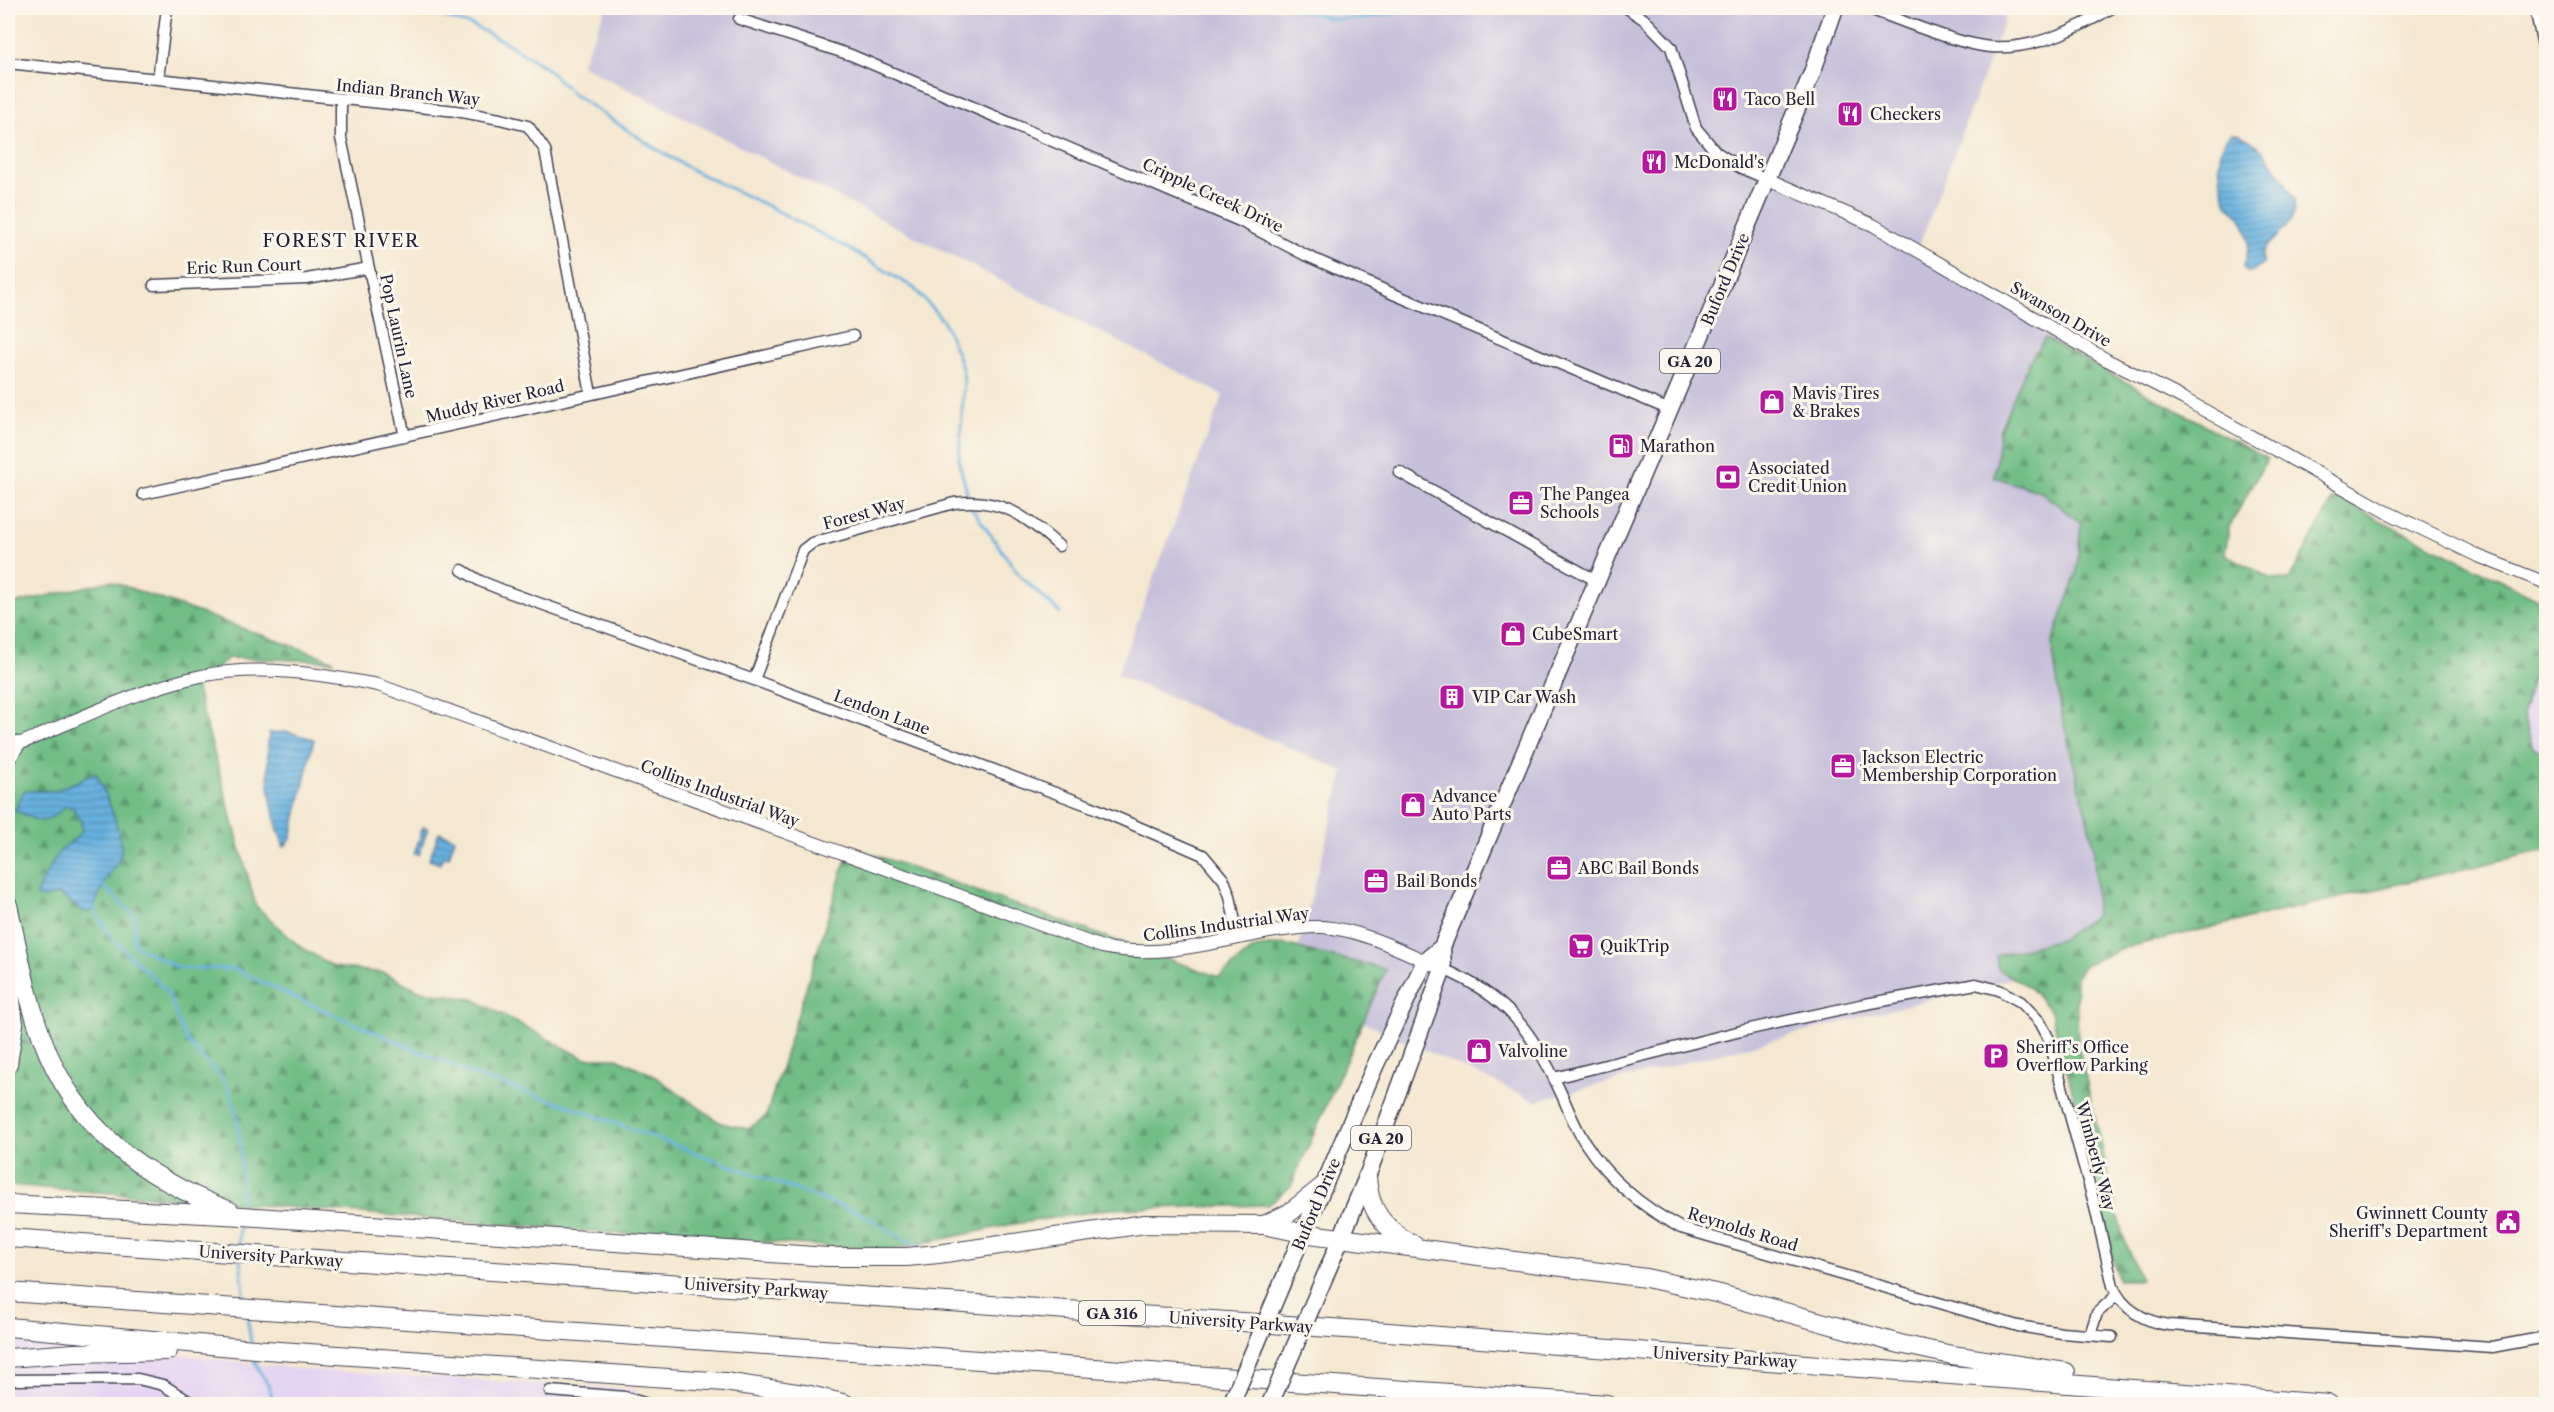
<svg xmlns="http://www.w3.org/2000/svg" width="2554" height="1412" font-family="'Libre Caslon Text',serif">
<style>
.built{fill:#e4d3f2}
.industrial{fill:#c6c0da}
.forest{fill:url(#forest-firs);stroke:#4a7060;stroke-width:1.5}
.water{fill:url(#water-rules);stroke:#446a8d;stroke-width:1.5}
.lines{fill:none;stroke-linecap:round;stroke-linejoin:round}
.stream{stroke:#67b1df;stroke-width:3}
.minor-casing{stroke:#424052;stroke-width:13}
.tertiary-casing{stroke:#424052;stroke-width:14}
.trunk-casing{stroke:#424052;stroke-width:19}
.motorway-casing{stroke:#424052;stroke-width:20}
.minor{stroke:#fff;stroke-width:10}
.tertiary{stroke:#fff;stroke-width:12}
.trunk{stroke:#fff;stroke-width:16}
.motorway{stroke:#fff;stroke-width:18}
.trunk-bridge-casing{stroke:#424052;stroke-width:19;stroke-linecap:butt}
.trunk-bridge{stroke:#fff;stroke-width:16}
.labels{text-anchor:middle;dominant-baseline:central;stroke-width:6;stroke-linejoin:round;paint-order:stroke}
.shield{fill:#fbf7ec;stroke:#636270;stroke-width:1.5}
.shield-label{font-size:15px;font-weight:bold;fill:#22223b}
.street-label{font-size:16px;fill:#22223b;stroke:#fbf7ec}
.poi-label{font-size:16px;fill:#22223b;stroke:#fbf7ec;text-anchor:start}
.neighbourhood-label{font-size:18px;letter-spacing:1.5px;fill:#22223b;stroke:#fbf7ec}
</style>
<defs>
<pattern id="forest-firs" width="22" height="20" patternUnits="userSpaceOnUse" patternTransform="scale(1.5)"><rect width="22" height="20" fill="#71bd85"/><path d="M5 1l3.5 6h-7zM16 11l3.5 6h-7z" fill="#5c996e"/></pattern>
<pattern id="water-rules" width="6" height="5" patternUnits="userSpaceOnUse" patternTransform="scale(1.5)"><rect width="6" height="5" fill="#67b1df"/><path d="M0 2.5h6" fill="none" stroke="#5490b6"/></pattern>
</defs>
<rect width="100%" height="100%" fill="#fbf7ec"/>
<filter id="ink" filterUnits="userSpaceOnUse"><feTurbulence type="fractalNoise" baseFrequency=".0167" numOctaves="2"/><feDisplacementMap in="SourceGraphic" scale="12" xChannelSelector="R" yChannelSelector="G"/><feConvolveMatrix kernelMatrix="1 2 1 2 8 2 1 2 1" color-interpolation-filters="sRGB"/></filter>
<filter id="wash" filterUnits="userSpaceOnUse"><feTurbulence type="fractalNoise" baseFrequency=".008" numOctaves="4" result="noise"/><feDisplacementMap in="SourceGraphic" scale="24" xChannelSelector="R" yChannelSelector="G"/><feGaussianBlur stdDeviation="1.35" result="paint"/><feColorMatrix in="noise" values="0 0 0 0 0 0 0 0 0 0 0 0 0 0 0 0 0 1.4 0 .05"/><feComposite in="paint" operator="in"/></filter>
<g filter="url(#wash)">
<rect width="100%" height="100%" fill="#f5e8d1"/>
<path class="built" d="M2538 599 2546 602V753L2533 748 2523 714 2542 639Z
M8 1334 298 1369 636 1390 640 1404H8Z"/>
<path class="industrial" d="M606 8H2009L1919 246 2061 330 2005 454 2107 507 2117 951 1536 1101 1284 986 1291 976 1344 771 1117 675 1223 395 581 65Z"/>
<path class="forest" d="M2045 338 2267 459 2229 527 2225 554 2270 578 2289 580 2334 497 2538 599 2542 639 2523 714 2533 748 2546 753V850L2127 947 2084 965 2076 977 2078 1045 2122 1233 2141 1280H2118L2075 1101 2051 1012 2029 987 1998 969 1996 956 2061 939 2096 915 2094 847 2062 716 2052 644 2077 571 2081 523 2041 492 1994 477 2000 429 2029 362Z
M110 581 335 661 228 658 196 687 256 906 299 946 334 967 384 973 421 991 473 999 584 1058H617L651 1074 721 1123 748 1129 766 1116 850 846 1219 977 1254 948 1285 944 1320 954 1386 969 1291 1186 1268 1205 1110 1209 1008 1225 892 1250 624 1234 8 1185V605Z"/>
<path class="water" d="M2231 133C2263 138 2279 174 2295 199 2299 220 2277 236 2264 249L2262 255 2263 264 2253 272H2247L2243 267C2253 247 2249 219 2229 207 2219 187 2213 150 2231 133Z
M287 732 314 739 291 839 284 847C270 812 265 771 269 733Z
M96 773C105 791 126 840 120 858 118 865 110 870 107 878 102 889 97 900 91 912L83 911 59 894 45 898 36 896C36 892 56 855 60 851 77 835 93 834 72 807L66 806C42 827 42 823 15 810L24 791H55Z
M423 827 428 828 419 855 414 854Z
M439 832 455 838 449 857 443 856 440 864 429 860Z"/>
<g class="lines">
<path class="stream" d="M414 8 474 26 505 42 545 67 573 94 653 147 694 171 770 207 853 251 914 288 944 322 961 364 964 379 959 462 971 507 1020 576 1060 613
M1291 8 1334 19H1364L1416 8
M8 559 13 603 8 608
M8 672 11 684
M104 886 135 917 134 945 179 968 235 969 291 996 479 1077 566 1105 859 1213 922 1249
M94 906C105 939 137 961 161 985 175 999 176 1022 186 1039 196 1056 215 1066 225 1083 243 1112 242 1176 240 1209
M2544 906 2546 910
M239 1247V1221
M240 1260 245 1301
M247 1316 251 1343
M253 1355C256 1374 274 1383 272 1404"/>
</g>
</g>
<g filter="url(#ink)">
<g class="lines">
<g class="minor-casing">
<path id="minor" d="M1627 8 1645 20 1671 47 1696 128 1716 152 1741 168 1767 179
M1867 8C1901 20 1957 44 1991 47 2034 50 2077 29 2112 8
M2535 8 2546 60
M739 19 851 55 1242 222 1305 255 1391 293 1670 410
M8 63 456 111 500 119 528 126 545 150 591 394
M158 79 167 8
M341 100V138L405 437
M154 285 307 279 369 268
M1399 472 1597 581
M143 494 853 336
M462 570 480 581 505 591 754 680 1090 806 1203 855 1224 880 1230 896 1238 938
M754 680 803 550 812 543 954 503C1001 497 1026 516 1059 546
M1443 969C1506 996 1532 1030 1560 1091 1568 1108 1575 1128 1586 1144 1609 1180 1644 1208 1681 1228L2018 1326 2062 1333 2112 1337
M1554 1078 1741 1031 1860 1005 1976 984 1999 990 2021 1002 2040 1022 2049 1039 2094 1203 2113 1286C2122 1309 2145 1322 2169 1325L2492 1347 2546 1337
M2090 1335 2097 1313 2117 1295
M8 1380 138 1379 163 1385 193 1404
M550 1391 625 1397 647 1404"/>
</g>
<g class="tertiary-casing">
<path id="tertiary" d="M1767 179 1873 225 2107 360 2184 399 2387 512 2478 556 2546 583
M9 748C72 723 134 690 201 676 260 664 320 674 378 685L1102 947C1157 959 1209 943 1264 933 1283 930 1303 926 1323 927 1364 930 1406 953 1443 969"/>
</g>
<g class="trunk-casing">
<path id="trunk" d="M1286 1274 1375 1066 1425 961 1442 947
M1325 1276 1367 1177 1443 969 1442 947 1812 73 1835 8"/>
</g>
<g class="motorway-casing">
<path id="motorway" d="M8 756 15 745
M8 905C18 949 26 995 42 1038 75 1129 143 1177 230 1211
M8 977 14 1024 8 1064
M1367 1177C1369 1211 1384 1229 1414 1245
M8 1204 243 1216 828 1257H907L938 1254 1145 1224 1264 1225 1302 1233 1646 1278 1720 1294 1900 1344 1952 1355 2066 1372
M1264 1225 1289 1213 1323 1186
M8 1238 1375 1331 2329 1404
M8 1292 1607 1404
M8 1327 266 1350 725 1382 810 1395 846 1404
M8 1358 74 1353 168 1351"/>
</g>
<use href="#minor" class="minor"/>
<use href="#tertiary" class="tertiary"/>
<use href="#trunk" class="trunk"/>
<use href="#motorway" class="motorway"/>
<g class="trunk-bridge-casing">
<path id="trunk-bridge" d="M1231 1404 1286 1274
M1270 1404 1325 1276"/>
</g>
<use href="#trunk-bridge" class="trunk-bridge"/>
</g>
</g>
<defs>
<g id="restaurant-square" transform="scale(1.35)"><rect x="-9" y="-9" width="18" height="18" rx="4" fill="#b5179e" stroke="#fbf7ec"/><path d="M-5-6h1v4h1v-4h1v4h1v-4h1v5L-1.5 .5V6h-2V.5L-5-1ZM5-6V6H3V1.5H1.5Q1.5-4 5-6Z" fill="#fff"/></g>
<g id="shop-square" transform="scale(1.35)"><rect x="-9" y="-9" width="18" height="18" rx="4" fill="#b5179e" stroke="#fbf7ec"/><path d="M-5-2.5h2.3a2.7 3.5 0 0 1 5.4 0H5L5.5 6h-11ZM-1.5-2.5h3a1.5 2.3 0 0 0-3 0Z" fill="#fff"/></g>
<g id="fuel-square" transform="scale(1.35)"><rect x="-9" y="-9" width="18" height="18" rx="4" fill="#b5179e" stroke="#fbf7ec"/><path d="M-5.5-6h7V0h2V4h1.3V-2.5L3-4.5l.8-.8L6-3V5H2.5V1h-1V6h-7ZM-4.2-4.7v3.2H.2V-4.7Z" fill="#fff"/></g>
<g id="bank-square" transform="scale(1.35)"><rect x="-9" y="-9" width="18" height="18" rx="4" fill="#b5179e" stroke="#fbf7ec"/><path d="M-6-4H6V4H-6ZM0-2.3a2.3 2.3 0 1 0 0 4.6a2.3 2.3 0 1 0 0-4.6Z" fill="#fff"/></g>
<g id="office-square" transform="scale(1.35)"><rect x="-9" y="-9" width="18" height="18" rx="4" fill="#b5179e" stroke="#fbf7ec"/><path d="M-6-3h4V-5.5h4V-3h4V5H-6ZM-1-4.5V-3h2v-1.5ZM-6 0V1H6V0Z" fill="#fff"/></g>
<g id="building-square" transform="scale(1.35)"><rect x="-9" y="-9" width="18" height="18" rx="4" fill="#b5179e" stroke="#fbf7ec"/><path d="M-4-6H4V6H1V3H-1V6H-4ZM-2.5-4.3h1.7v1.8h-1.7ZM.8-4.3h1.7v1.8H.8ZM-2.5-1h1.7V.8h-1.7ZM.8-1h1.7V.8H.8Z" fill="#fff"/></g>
<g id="supermarket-square" transform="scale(1.35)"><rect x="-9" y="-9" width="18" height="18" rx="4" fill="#b5179e" stroke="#fbf7ec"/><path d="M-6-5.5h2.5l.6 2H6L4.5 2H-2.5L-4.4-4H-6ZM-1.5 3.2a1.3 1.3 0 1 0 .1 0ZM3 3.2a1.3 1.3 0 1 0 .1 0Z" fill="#fff"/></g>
<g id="parking-square" transform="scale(1.35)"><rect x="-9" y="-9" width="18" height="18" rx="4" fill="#b5179e" stroke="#fbf7ec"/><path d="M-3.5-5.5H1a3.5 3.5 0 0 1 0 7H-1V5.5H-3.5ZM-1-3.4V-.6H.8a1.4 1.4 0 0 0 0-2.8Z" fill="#fff"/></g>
<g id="civic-square" transform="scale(1.35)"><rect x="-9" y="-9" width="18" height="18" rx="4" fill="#b5179e" stroke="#fbf7ec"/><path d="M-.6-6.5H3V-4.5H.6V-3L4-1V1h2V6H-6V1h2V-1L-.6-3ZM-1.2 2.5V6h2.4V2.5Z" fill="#fff"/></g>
</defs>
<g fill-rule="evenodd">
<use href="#restaurant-square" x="1725" y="99"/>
<use href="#restaurant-square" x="1850" y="114"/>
<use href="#restaurant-square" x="1654" y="162"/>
<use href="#shop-square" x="1772" y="402"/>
<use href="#fuel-square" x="1621" y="446"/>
<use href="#bank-square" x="1728" y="477"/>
<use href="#office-square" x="1521" y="503"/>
<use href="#shop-square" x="1513" y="634"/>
<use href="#building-square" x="1452" y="697"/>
<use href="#office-square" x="1843" y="766"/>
<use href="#shop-square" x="1413" y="805"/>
<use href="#office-square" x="1559" y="868"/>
<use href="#office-square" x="1376" y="881"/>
<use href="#supermarket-square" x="1581" y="946"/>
<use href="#shop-square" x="1479" y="1051"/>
<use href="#parking-square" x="1996" y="1056"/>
<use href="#civic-square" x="2508" y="1222"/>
</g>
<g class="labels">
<g class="shield">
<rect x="1660" y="349" width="60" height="24" rx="4.5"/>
<rect x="1351" y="1126" width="60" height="24" rx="4.5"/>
<rect x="1079" y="1301" width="66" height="24" rx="4.5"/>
</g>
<g class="shield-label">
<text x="1690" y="361">GA 20</text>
<text x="1381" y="1138">GA 20</text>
<text x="1112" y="1313">GA 316</text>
</g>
<g class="street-label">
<text transform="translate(408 92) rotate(6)">Indian Branch Way</text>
<text transform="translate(1213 195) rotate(25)">Cripple Creek Drive</text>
<text transform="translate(244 266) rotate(-2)">Eric Run Court</text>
<text transform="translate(1725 279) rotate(-67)">Buford Drive</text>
<text transform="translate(2061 314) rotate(30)">Swanson Drive</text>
<text transform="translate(399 336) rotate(78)">Pop Laurin Lane</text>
<text transform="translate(495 401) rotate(-13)">Muddy River Road</text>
<text transform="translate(864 513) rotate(-15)">Forest Way</text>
<text transform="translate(882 712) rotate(20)">Lendon Lane</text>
<text transform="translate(720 793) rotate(20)">Collins Industrial Way</text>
<text transform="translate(1226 924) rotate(-8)">Collins Industrial Way</text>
<text transform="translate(2096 1156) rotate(75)">Wimberly Way</text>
<text transform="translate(1316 1204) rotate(-67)">Buford Drive</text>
<text transform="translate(1743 1229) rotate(17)">Reynolds Road</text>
<text transform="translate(271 1256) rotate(4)">University Parkway</text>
<text transform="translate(756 1288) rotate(4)">University Parkway</text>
<text transform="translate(1241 1322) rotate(4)">University Parkway</text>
<text transform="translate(1725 1357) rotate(4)">University Parkway</text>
</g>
<g class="poi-label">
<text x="1744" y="99">Taco Bell</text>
<text x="1870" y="114">Checkers</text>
<text x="1674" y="162">McDonald's</text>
<text x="1792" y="393">Mavis Tires<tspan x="1792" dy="18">&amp; Brakes</tspan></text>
<text x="1640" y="446">Marathon</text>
<text x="1748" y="468">Associated<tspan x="1748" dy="18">Credit Union</tspan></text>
<text x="1540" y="494">The Pangea<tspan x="1540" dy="18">Schools</tspan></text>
<text x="1532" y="634">CubeSmart</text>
<text x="1472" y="697">VIP Car Wash</text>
<text x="1862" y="757">Jackson Electric<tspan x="1862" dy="18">Membership Corporation</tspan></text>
<text x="1432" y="796">Advance<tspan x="1432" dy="18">Auto Parts</tspan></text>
<text x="1578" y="868">ABC Bail Bonds</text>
<text x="1396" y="881">Bail Bonds</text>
<text x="1600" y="946">QuikTrip</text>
<text x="2016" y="1047">Sheriff's Office<tspan x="2016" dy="18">Overflow Parking</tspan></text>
<text x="1498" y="1051">Valvoline</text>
<text x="2488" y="1213" text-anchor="end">Gwinnett County<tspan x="2488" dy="18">Sheriff's Department</tspan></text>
</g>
<g class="neighbourhood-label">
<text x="341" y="241">FOREST RIVER</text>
</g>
</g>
<rect width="2554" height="1412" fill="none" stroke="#fbf7ec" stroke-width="30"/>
</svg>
